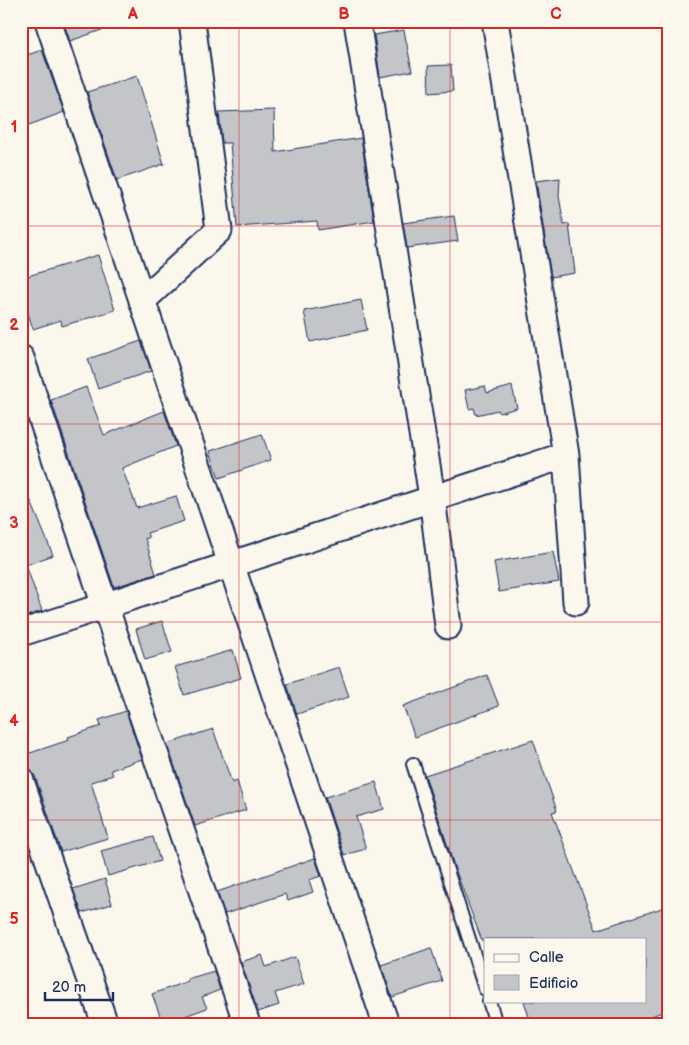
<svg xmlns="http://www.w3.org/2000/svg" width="689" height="1045" font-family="'Balsamiq Sans',sans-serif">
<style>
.building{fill:#c3c5c9;stroke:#1b2f5e}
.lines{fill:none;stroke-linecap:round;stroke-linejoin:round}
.service-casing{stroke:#1b2f5e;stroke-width:16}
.minor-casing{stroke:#1b2f5e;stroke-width:29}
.service{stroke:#fbf7ec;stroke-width:12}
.minor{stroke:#fbf7ec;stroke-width:25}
.grid{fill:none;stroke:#d62828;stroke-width:1;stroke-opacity:0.55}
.neatline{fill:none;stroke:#d62828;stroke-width:2}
.grid-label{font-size:16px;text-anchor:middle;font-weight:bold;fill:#d62828}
</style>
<rect width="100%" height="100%" fill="#fbf7ec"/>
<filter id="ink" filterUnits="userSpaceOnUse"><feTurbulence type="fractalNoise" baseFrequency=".02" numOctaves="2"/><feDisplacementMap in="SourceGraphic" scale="10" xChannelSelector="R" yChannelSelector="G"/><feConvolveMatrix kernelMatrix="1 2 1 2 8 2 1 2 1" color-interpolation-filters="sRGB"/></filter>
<g filter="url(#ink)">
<path class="building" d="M63 21H119V24L70 41Z
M404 30 412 71 380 77 374 35Z
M42 50 64 112 21 128V57Z
M451 65 453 91 429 93 428 66Z
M137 76 164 164 117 180 87 92Z
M274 110 275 152 361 138 374 221 318 230 317 221 237 227 230 143H222L219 112Z
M560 178 559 196 564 225 569 224 575 273 551 277 536 181Z
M454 216 458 241 407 248 403 223Z
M98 255 115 310 62 326 61 320 33 329 25 304 21 305V278Z
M361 300 367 330 310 342 304 311Z
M141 341 151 371 98 389 88 359Z
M485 386 487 393 512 386 517 408 499 413 498 410 476 415 474 408 469 409 465 390Z
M86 387 104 435 164 411 176 446 122 468 137 508 176 496 184 521 147 533 149 538H145L156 574 114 587 51 400Z
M262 434 271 460 219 478 210 451Z
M21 477 53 555 26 565 42 611 21 618Z
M553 552 559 582 499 592 494 562Z
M162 621 172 652 145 660 136 629Z
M233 650 241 678 184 695 175 667Z
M339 667 349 697 297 714 287 684Z
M487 675 499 706 415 737 403 706Z
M126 711 142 759 111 770 113 775 91 782 108 838 61 852 35 776 31 770 24 767 21 756 69 740 68 737 101 726 99 720Z
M213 729 232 783 237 781 246 810 195 826 167 744Z
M533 740 557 811 552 812 596 930 668 906V1010L629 1024H531L524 1001H645V939H485L482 941 454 866 425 775Z
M376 782 384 809 356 817 366 849 344 855 325 797Z
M153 837 160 861 108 876 101 851Z
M315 858 321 876 309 880 313 892 288 901 285 894 225 914 217 892Z
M105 879 112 904 82 913 73 889Z
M431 948 442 981 392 997 381 965Z
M262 955 266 967 295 957 304 984 275 993 279 1005 258 1012 241 962Z
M214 971 220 990 202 997 207 1008 163 1024 152 994 188 981 187 979Z"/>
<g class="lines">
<g class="service-casing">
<path id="service" d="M413 764 485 989
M489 1001 496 1024"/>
</g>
<g class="minor-casing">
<path id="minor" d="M48 21 386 1024
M357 21 432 497 448 626
M495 21 566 455 576 602
M142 301 219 230 192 21
M21 358 247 1024
M21 633 566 455
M21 781 105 1024"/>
</g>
<use href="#service" class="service"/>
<use href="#minor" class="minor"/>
</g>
</g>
<path class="grid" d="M239 21V1024M450 21V1024M21 226H668M21 424H668M21 622H668M21 820H668"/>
<rect width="689" height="1045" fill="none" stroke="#fbf7ec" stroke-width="55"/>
<rect x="484" y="938" width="162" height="65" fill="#fbf7ec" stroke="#a1a7b3"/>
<rect x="494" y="954" width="25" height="8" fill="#fbf7ec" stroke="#a1a7b3"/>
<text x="529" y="962" font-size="15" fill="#1b2f5e">Calle</text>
<rect x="494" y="975" width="25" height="15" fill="#c3c5c9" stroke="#a1a7b3"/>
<text x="529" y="988" font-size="15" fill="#1b2f5e">Edificio</text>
<path d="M45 992v8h68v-8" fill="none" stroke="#1b2f5e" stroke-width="2.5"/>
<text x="52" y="992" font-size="15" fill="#1b2f5e" stroke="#fbf7ec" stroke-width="4" paint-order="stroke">20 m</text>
<rect x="28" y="28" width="634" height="990" class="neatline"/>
<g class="grid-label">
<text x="133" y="19">A</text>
<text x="344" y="19">B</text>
<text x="556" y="19">C</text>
<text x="14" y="132">1</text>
<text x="14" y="330">2</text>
<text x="14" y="528">3</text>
<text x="14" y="726">4</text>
<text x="14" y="924">5</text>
</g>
</svg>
